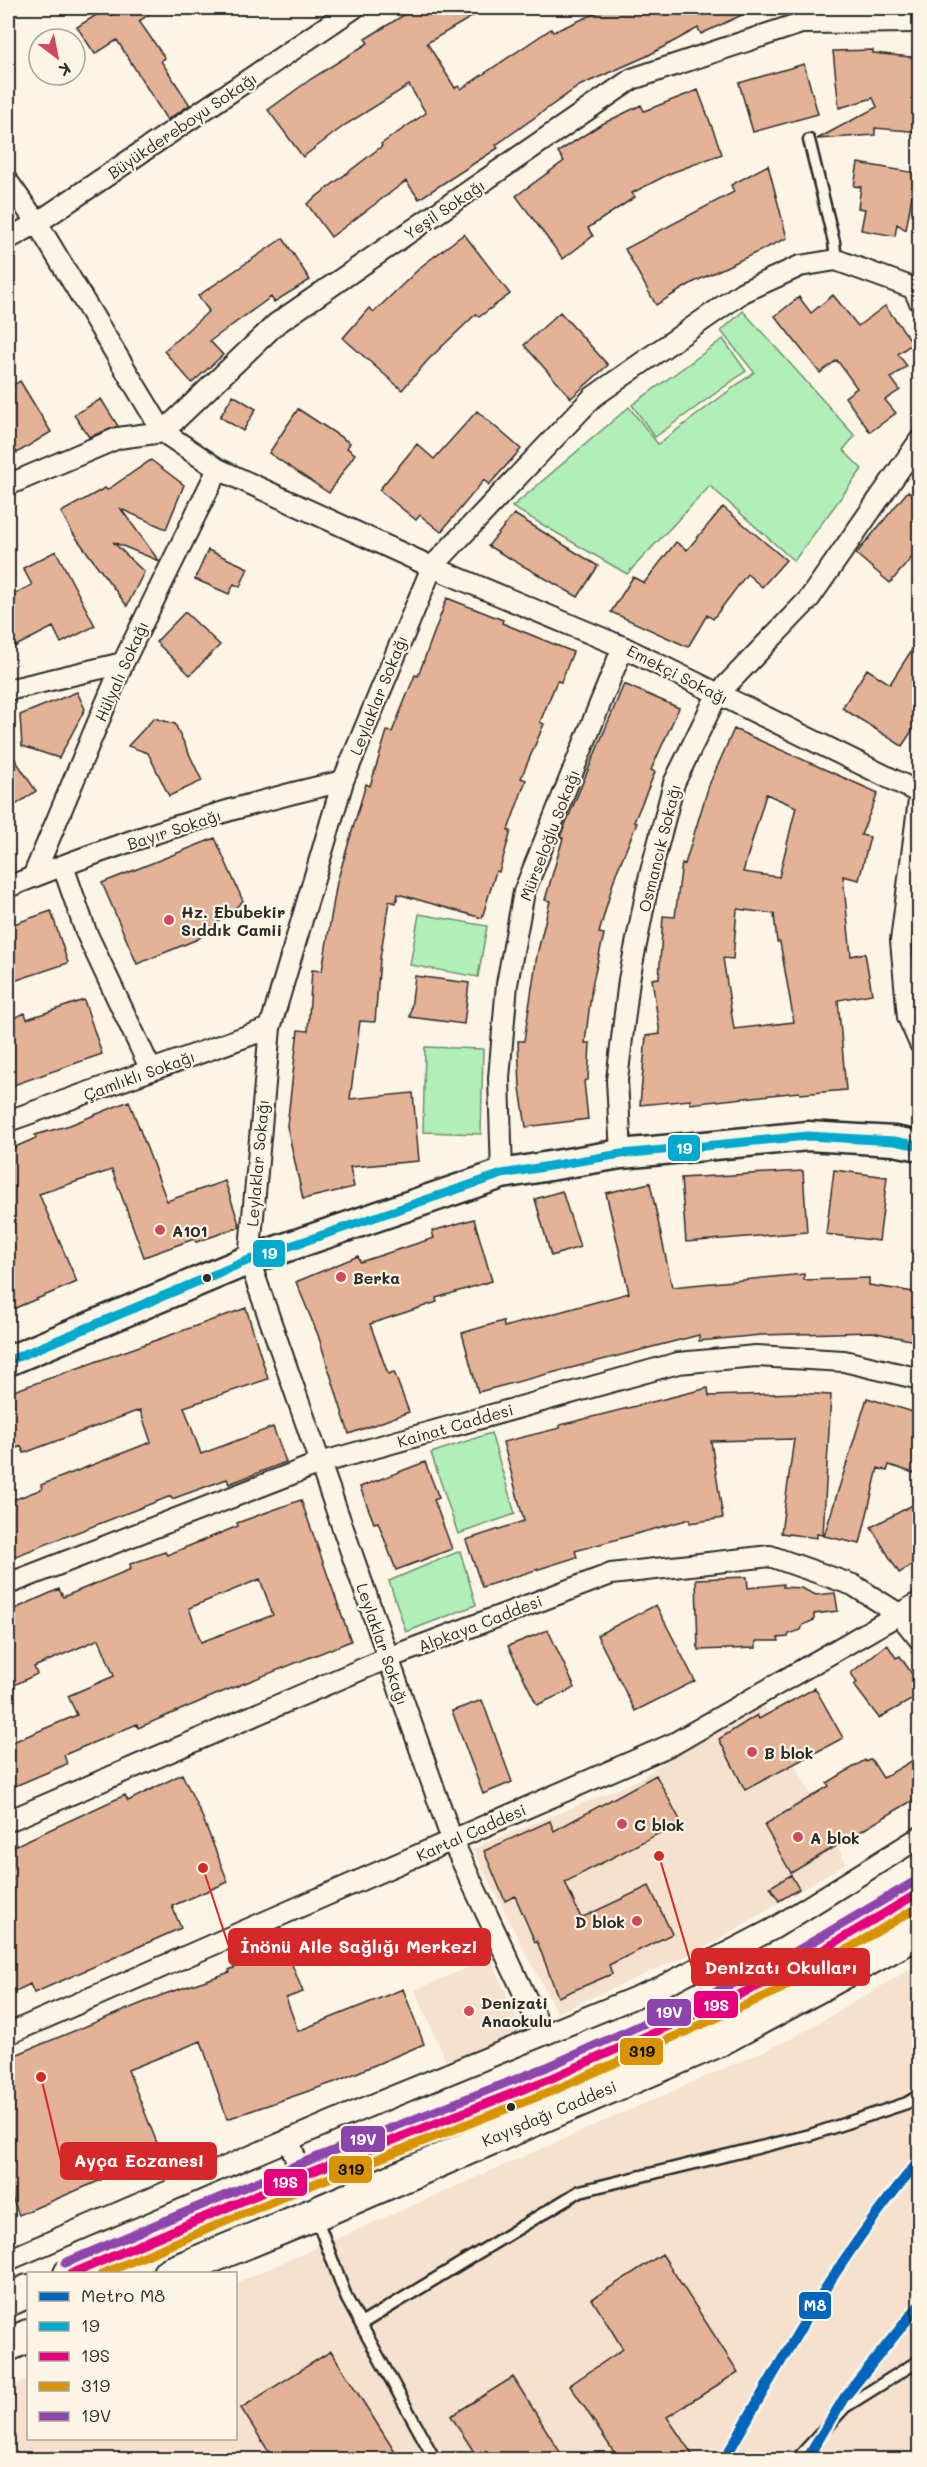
<svg xmlns="http://www.w3.org/2000/svg" width="927" height="2467" font-family="Mali,sans-serif">
<style>
.built{fill:#f5e1cd}
.green{fill:#b0efb7;stroke:#6e8d71;stroke-width:1.5}
.building{fill:#e4b296;stroke:#2b2b2b;stroke-width:1.5;fill-rule:evenodd}
.lines{fill:none;stroke-linecap:round;stroke-linejoin:round}
.lane-casing{stroke:#2b2b2b;stroke-width:15}
.street-casing{stroke:#2b2b2b;stroke-width:24}
.secondary-casing{stroke:#2b2b2b;stroke-width:33}
.primary-casing{stroke:#2b2b2b;stroke-width:36}
.lane{stroke:#fcf5e5;stroke-width:10}
.street{stroke:#fcf5e5;stroke-width:20}
.secondary{stroke:#fcf5e5;stroke-width:28}
.primary{stroke:#fcf5e5;stroke-width:32}
.bus-1-casing{stroke:#fcf5e5;stroke-width:14}
.bus-2-casing{stroke:#fcf5e5;stroke-width:14}
.bus-3-casing{stroke:#fcf5e5;stroke-width:14}
.bus-4-casing{stroke:#fcf5e5;stroke-width:14}
.bus-1{stroke:#00a9ce;stroke-width:9}
.bus-2{stroke:#e5007d;stroke-width:9}
.bus-3{stroke:#d89406;stroke-width:9}
.bus-4{stroke:#8e44ad;stroke-width:9}
.metro-1-casing{stroke:#fcf5e5;stroke-width:15}
.metro-1{stroke:#0065bd;stroke-width:10}
.poi-dot{fill:#d1495b;stroke:#fcf5e5;stroke-width:2}
.bus-dot{fill:#2b2b2b;stroke:#fcf5e5;stroke-width:2}
.labels{text-anchor:middle;dominant-baseline:central;stroke-width:4.5;stroke-linejoin:round;paint-order:stroke}
.street-label{font-size:16px;fill:#2b2b2b;stroke:#fcf5e5}
.poi-label{font-size:16px;font-weight:bold;fill:#2b2b2b;stroke:#fcf5e5;text-anchor:start}
.leader{fill:none;stroke:#d62828;stroke-width:2}
.callout-dot{fill:#d62828;stroke:#fcf5e5;stroke-width:2}
.callout{fill:#d62828;stroke:#d62828;stroke-width:2}
.callout-label{font-size:18px;text-anchor:middle;font-weight:bold;fill:#fff}
.line-badge{stroke:#fcf5e5;stroke-width:2}
.badge-label{font-size:16px;text-anchor:middle;font-weight:bold;fill:#fff}
.pale-badge-label{font-size:16px;text-anchor:middle;font-weight:bold;fill:#111}
</style>
<rect width="100%" height="100%" fill="#fcf5e5"/>
<filter id="ink" filterUnits="userSpaceOnUse"><feTurbulence type="fractalNoise" baseFrequency=".0167" numOctaves="2"/><feDisplacementMap in="SourceGraphic" scale="12" xChannelSelector="R" yChannelSelector="G"/><feConvolveMatrix kernelMatrix="1 2 1 2 8 2 1 2 1" color-interpolation-filters="sRGB"/></filter>
<g filter="url(#ink)">
<path class="built" d="M761 1699 846 1863 704 1948 557 2013 472 1849 634 1782Z
M491 1958 522 2033 447 2064 415 1990Z
M919 1964V2459L8 2460V2389L28 2379V2438H236V2283L789 2040Z"/>
<path class="green" d="M743 311 855 436 843 450 862 469 794 561 710 486 627 574 512 507 629 407 658 444 754 372 721 331Z
M723 339 746 371 655 437 632 405Z
M419 914 487 926 478 977 410 965Z
M425 1047 483 1049 481 1134 423 1132Z
M491 1433 515 1514 458 1534 431 1453Z
M460 1551 476 1605 406 1632 389 1581Z"/>
<path class="building" d="M124 8H159L139 21 165 58 161 61 190 105 167 120 117 40 95 54 77 27 106 9 110 16Z
M415 8H487L427 43 455 88 459 86 461 89 551 29 553 32 608 8H757L701 34 698 28 647 56 579 86 496 145 498 148 419 199 406 181 331 237 307 204 382 146 381 144 426 113 409 85 345 125 303 157 268 110 311 79 368 43 365 39Z
M873 50V53L920 58V132L875 128V135L817 139 877 107 873 98 839 108 833 51Z
M804 64 818 114 753 132 739 83Z
M698 90 722 154 671 173 632 193 635 197 588 228 593 236 563 259 516 196 564 161 558 152 600 125 641 105 644 111Z
M858 163 916 173 906 230 897 224 895 236 861 230 865 209 858 208 861 187 854 186Z
M768 165 787 238 692 283 656 305 625 249 734 192 731 185Z
M464 234 510 294 479 317 476 314 428 360 402 390 343 338 369 308 374 312 423 265Z
M283 238 310 280 274 302 271 297 210 341 223 355 192 383 164 351 209 311 198 296Z
M833 295 858 326 885 306 913 343 898 354 907 366 891 378 900 390 885 400 896 413 870 432 845 397 857 388 837 360 820 373 775 316 799 297 811 313Z
M560 312 608 365 571 398 524 345Z
M20 381 51 432 17 453 8 438V389Z
M233 395 256 409 243 431 220 417Z
M101 399 118 426 89 437 74 415Z
M298 409 350 443 347 448 355 454 329 493 269 453Z
M477 411 521 449 489 485 484 480 441 532 420 515 416 520 379 490 417 444 434 459Z
M151 460 184 485 166 529 121 509 159 561 113 542 144 572 127 606 72 532 61 512 105 488 107 490Z
M908 491 920 501V548L890 583 856 554Z
M723 507 786 560 762 587 747 574 713 619 707 615 688 647 611 612 633 577 644 583 676 542 687 550Z
M514 514 598 566 578 597 488 546Z
M208 550 248 568 240 587 234 584 229 594 195 579Z
M56 551 95 626 61 643 53 627 8 650V597L32 585 23 568Z
M447 598 503 620 502 623 573 652 561 682 557 681 540 722 544 724 521 778 526 780 508 830 511 831 499 872 496 871 482 918 398 894 396 903 389 901 380 959 375 1022 360 1021 350 1099 413 1093 419 1161 350 1167 354 1187 303 1199 287 1126 298 1030 308 1031 312 970 322 971 337 882 366 784 370 786 387 731 392 732 415 675 418 676Z
M185 612 220 645 190 675 156 642Z
M920 637V719L902 746 842 708 867 669 890 684Z
M624 684 679 708 651 770 655 772 634 822 637 823 615 876 599 933 604 934 592 986 585 1043H590L588 1080 584 1081 588 1119 526 1127 520 1088 518 1041H524L537 955 550 901 545 900 563 838 560 837Z
M77 692 85 709 59 758 22 746 20 715Z
M154 718 175 724 202 781 169 796 148 753 128 746Z
M734 729 878 793 861 835 870 837 859 880 843 876 851 956 865 953 872 994 838 1000 846 1090 800 1094 799 1092 690 1104V1100L640 1105 646 1036 660 1034 652 979 659 978 663 916 675 917 682 863 685 864 709 785ZM766 794 796 807 779 877 743 872ZM737 909 774 914 777 942H780L794 1022 734 1029 723 958 733 959Z
M8 749 36 791 8 810Z
M215 838 243 901 198 939 137 964 102 883Z
M51 911 68 963 8 983V926Z
M415 976 469 983 464 1024 410 1017Z
M84 1000 102 1054 8 1087V1020L25 1013 27 1019Z
M129 1101 167 1201 225 1181 240 1227 196 1242 194 1239 144 1257 112 1170 39 1194 77 1282 8 1311V1150L36 1138 35 1135 70 1125Z
M834 1170 887 1177 879 1241 826 1234Z
M803 1171 807 1232 686 1242 681 1178Z
M650 1183 672 1287 804 1274V1280L869 1278V1285L920 1293V1342L872 1332 761 1335 699 1341V1335L478 1392 462 1333 503 1321 504 1327 629 1293 606 1193Z
M562 1191 580 1247 551 1256 535 1199Z
M474 1219 492 1281 436 1298 437 1302 370 1324 388 1374 394 1372 409 1412 349 1434 318 1335 296 1282 358 1256 360 1262 434 1238 432 1231Z
M246 1308 268 1379 184 1407 201 1454 273 1427 286 1462 229 1484 227 1479 172 1499 171 1496 8 1559V1502L42 1489 41 1485 151 1442 140 1410 24 1453 21 1446 8 1452V1393Z
M708 1388 709 1396 797 1393 831 1395 823 1535 817 1534V1538L781 1533 794 1439 711 1441 723 1518 690 1523V1519L575 1551 577 1557 482 1587 466 1540 524 1521 503 1442 560 1428V1425Z
M867 1398 920 1414V1475L889 1465 887 1471 878 1468 860 1544 824 1536Z
M425 1462 439 1498 434 1500 452 1549 396 1570 378 1522 374 1523 360 1487Z
M301 1500 351 1641 220 1693 138 1728 137 1724 64 1755 67 1764 8 1789V1744L77 1715 68 1696 114 1676 99 1639 34 1667 37 1674 8 1688V1612L59 1589 63 1597 131 1569 130 1564 165 1552 167 1555 238 1526 237 1523ZM260 1579 273 1615 201 1642 189 1608Z
M920 1501V1561L899 1573 871 1527Z
M747 1577 748 1588 783 1584V1587L801 1588 816 1595 835 1593 838 1611 814 1614V1620L803 1625 801 1630 789 1634 788 1637 778 1638 779 1641H756V1648L698 1650 696 1579Z
M656 1605 695 1681 635 1711 597 1635Z
M548 1630 575 1688 537 1705 508 1646Z
M887 1644 896 1658 900 1656 920 1686V1695L879 1718 854 1685 857 1683 851 1673Z
M815 1688 843 1738 745 1790 719 1739 757 1715 759 1719Z
M482 1700 512 1782 483 1794 452 1711Z
M920 1756V1796L791 1873 764 1825 829 1786 827 1783 865 1760 866 1762 871 1759 883 1778Z
M182 1774 202 1816 228 1882 172 1906 181 1928 34 1993 30 1984 8 1995V1849L125 1795 128 1801Z
M656 1775 681 1822 565 1882 581 1918 649 1886 672 1934 609 1965 612 1974 558 1997 537 1941 535 1942 515 1896 505 1901 484 1851 550 1821 554 1831Z
M791 1875 799 1889 779 1901 770 1887Z
M285 1947 303 1992 286 1998 298 2031 403 1989 424 2044 335 2082 227 2119 201 2041 128 2070 159 2148 98 2173 101 2180 19 2215 8 2188V2058L162 1995 230 1972 229 1970Z
M662 2254 738 2372 667 2417 696 2460H619L570 2385 623 2349 592 2299Z
M331 2351 400 2460H274L241 2408Z
M513 2377 565 2460H479L451 2416Z"/>
<g class="lines">
<g class="lane-casing">
<path id="lane" d="M809 140 834 242 836 260
M316 2217 347 2299 435 2460
M361 2324 580 2191 810 2135 907 2103 920 2095
M796 2460 845 2407 920 2360"/>
</g>
<g class="street-casing">
<path id="street" d="M8 182 37 223 163 432 218 469 432 567 343 781 270 1028 249 1260 452 1840 543 2034
M8 239 37 223 354 8
M920 302 913 288 836 260 800 266 743 292 593 397 432 567 623 647 920 793
M8 485 118 438 163 432 276 324 632 79 801 23 920 22
M8 690 123 663
M920 792 901 941 908 1017 920 1044
M63 866 86 932 151 1070
M33 877 123 663 218 469
M8 887C116 843 230 807 343 781
M8 1121 270 1028
M621 1154 617 1080 629 980 649 879 674 783 717 695 809 599 920 440
M502 1174 499 1078 507 984 524 892 623 647
M8 1584 320 1463 678 1363 756 1356 844 1361 920 1379
M8 1821 388 1658 611 1574 770 1556 853 1585 899 1614 920 1640
M8 2034 675 1743 920 1602
M289 2139 301 2176
M8 2260 333 2121 663 1986 773 1929 920 1837"/>
</g>
<g class="secondary-casing">
<path id="secondary" d="M8 1361 249 1260 502 1174 621 1154 808 1136 894 1141 920 1146"/>
</g>
<g class="primary-casing">
<path id="primary" d="M70 2274 301 2176 552 2078 774 1979 920 1892
M169 2274 315 2214 717 2041 920 1931
M8 2300 28 2291
M8 2345 28 2336"/>
</g>
<use href="#lane" class="lane"/>
<use href="#street" class="street"/>
<use href="#secondary" class="secondary"/>
<use href="#primary" class="primary"/>
<g class="bus-1-casing">
<path id="bus-1" d="M8 1361 249 1260 502 1174 621 1154 808 1136 894 1141 920 1146"/>
</g>
<g class="bus-2-casing">
<path id="bus-2" d="M71 2274 301 2176 552 2078 774 1979 920 1892"/>
</g>
<g class="bus-3-casing">
<path id="bus-3" d="M102 2274 306 2187 557 2089 779 1990 920 1906"/>
</g>
<g class="bus-4-casing">
<path id="bus-4" d="M65 2263 297 2165 547 2067 768 1968 914 1882"/>
</g>
<use href="#bus-1" class="bus-1"/>
<use href="#bus-2" class="bus-2"/>
<use href="#bus-3" class="bus-3"/>
<use href="#bus-4" class="bus-4"/>
<g class="metro-1-casing">
<path id="metro-1" d="M724 2460C784 2356 841 2251 920 2160
M806 2460 844 2398 920 2304"/>
</g>
<use href="#metro-1" class="metro-1"/>
</g>
</g>
<g class="poi-dot">
<circle cx="169" cy="920" r="6"/>
<circle cx="160" cy="1230" r="6"/>
<circle cx="341" cy="1277" r="6"/>
<circle cx="752" cy="1752" r="6"/>
<circle cx="622" cy="1824" r="6"/>
<circle cx="798" cy="1837" r="6"/>
<circle cx="637" cy="1921" r="6"/>
<circle cx="469" cy="2011" r="6"/>
</g>
<g class="bus-dot">
<circle cx="207" cy="1278" r="5"/>
<circle cx="511" cy="2107" r="5"/>
</g>
<g class="labels">
<g class="street-label">
<text transform="translate(182 125) rotate(-34)">Büyükdereboyu Sokağı</text>
<text transform="translate(444 209) rotate(-34)">Yeşil Sokağı</text>
<text transform="translate(121 671) rotate(-66)">Hülyalı Sokağı</text>
<text transform="translate(678 674) rotate(27)">Emekçi Sokağı</text>
<text transform="translate(378 695) rotate(-68)">Leylaklar Sokağı</text>
<text transform="translate(174 829) rotate(-18)">Bayır Sokağı</text>
<text transform="translate(549 835) rotate(-69)">Mürseloğlu Sokağı</text>
<text transform="translate(659 848) rotate(-76)">Osmancık Sokağı</text>
<text transform="translate(139 1075) rotate(-20)">Çamlıklı Sokağı</text>
<text transform="translate(257 1163) rotate(-85)">Leylaklar Sokağı</text>
<text transform="translate(455 1425) rotate(-16)">Kainat Caddesi</text>
<text transform="translate(480 1623) rotate(-21)">Alpkaya Caddesi</text>
<text transform="translate(383 1644) rotate(71)">Leylaklar Sokağı</text>
<text transform="translate(471 1832) rotate(-24)">Kartal Caddesi</text>
<text transform="translate(549 2113) rotate(-23)">Kayışdağı Caddesi</text>
</g>
<g class="poi-label">
<text x="181" y="911">Hz. Ebubekir<tspan x="181" dy="18">Sıddık Camii</tspan></text>
<text x="172" y="1230">A101</text>
<text x="353" y="1277">Berka</text>
<text x="764" y="1752">B blok</text>
<text x="634" y="1824">C blok</text>
<text x="810" y="1837">A blok</text>
<text x="625" y="1921" text-anchor="end">D blok</text>
<text x="481" y="2002">Denizati<tspan x="481" dy="18">Anaokulu</tspan></text>
</g>
</g>
<path class="leader" d="M203 1868L229 1947M659 1856L692 1967M41 2077L61 2161"/>
<g class="callout-dot">
<circle cx="203" cy="1868" r="6"/>
<circle cx="659" cy="1856" r="6"/>
<circle cx="41" cy="2077" r="6"/>
</g>
<g class="callout">
<rect x="229" y="1929" width="261" height="36" rx="6"/>
<rect x="692" y="1949" width="177" height="36" rx="6"/>
<rect x="61" y="2143" width="155" height="36" rx="6"/>
</g>
<g class="callout-label">
<text x="359" y="1953">İnönü Aile Sağlığı Merkezi</text>
<text x="781" y="1974">Denizatı Okulları</text>
<text x="139" y="2167">Ayça Eczanesi</text>
</g>
<g class="line-badge">
<rect x="667" y="1134" width="34" height="28" rx="6" fill="#00a9ce"/>
<rect x="252" y="1239" width="34" height="29" rx="6" fill="#00a9ce"/>
<rect x="693" y="1990" width="46" height="29" rx="6" fill="#e5007d"/>
<rect x="646" y="1998" width="46" height="29" rx="6" fill="#8e44ad"/>
<rect x="619" y="2037" width="45" height="29" rx="6" fill="#d89406"/>
<rect x="340" y="2125" width="46" height="28" rx="6" fill="#8e44ad"/>
<rect x="328" y="2155" width="45" height="29" rx="6" fill="#d89406"/>
<rect x="263" y="2168" width="45" height="29" rx="6" fill="#e5007d"/>
<rect x="798" y="2291" width="34" height="29" rx="6" fill="#0065bd"/>
</g>
<g class="badge-label">
<text x="684" y="1154">19</text>
<text x="269" y="1259">19</text>
<text x="716" y="2011">19S</text>
<text x="669" y="2018">19V</text>
<text x="363" y="2145">19V</text>
<text x="285" y="2188">19S</text>
<text x="815" y="2311">M8</text>
</g>
<g class="pale-badge-label">
<text x="642" y="2057">319</text>
<text x="351" y="2175">319</text>
</g>
<rect width="927" height="2467" fill="none" stroke="#fcf5e5" stroke-width="30"/>
<rect x="15" y="15" width="897" height="2437" fill="none" stroke="#2b2b2b" stroke-width="2" filter="url(#ink)"/>
<rect x="27" y="2272" width="210" height="168" fill="#fcf5e5" stroke="#a8a49b" stroke-width="1.5"/>
<rect x="39" y="2292" width="30" height="9" fill="#0065bd" stroke="#a8a49b" stroke-width="1.5"/>
<text x="81" y="2302" font-size="18" fill="#2b2b2b">Metro M8</text>
<rect x="39" y="2322" width="30" height="9" fill="#00a9ce" stroke="#a8a49b" stroke-width="1.5"/>
<text x="81" y="2332" font-size="18" fill="#2b2b2b">19</text>
<rect x="39" y="2352" width="30" height="9" fill="#e5007d" stroke="#a8a49b" stroke-width="1.5"/>
<text x="81" y="2362" font-size="18" fill="#2b2b2b">19S</text>
<rect x="39" y="2382" width="30" height="9" fill="#d89406" stroke="#a8a49b" stroke-width="1.5"/>
<text x="81" y="2392" font-size="18" fill="#2b2b2b">319</text>
<rect x="39" y="2412" width="30" height="9" fill="#8e44ad" stroke="#a8a49b" stroke-width="1.5"/>
<text x="81" y="2422" font-size="18" fill="#2b2b2b">19V</text>
<g transform="translate(57 57) rotate(148)"><circle r="28" fill="#fcf5e5" stroke="#a8a49b" stroke-width="1.5"/>
<path d="M0-4.5L10 22L0 15L-10 22Z" fill="#d1495b"/>
<text y="-9" font-size="16" font-weight="bold" text-anchor="middle" fill="#2b2b2b">K</text>
</g>
</svg>
